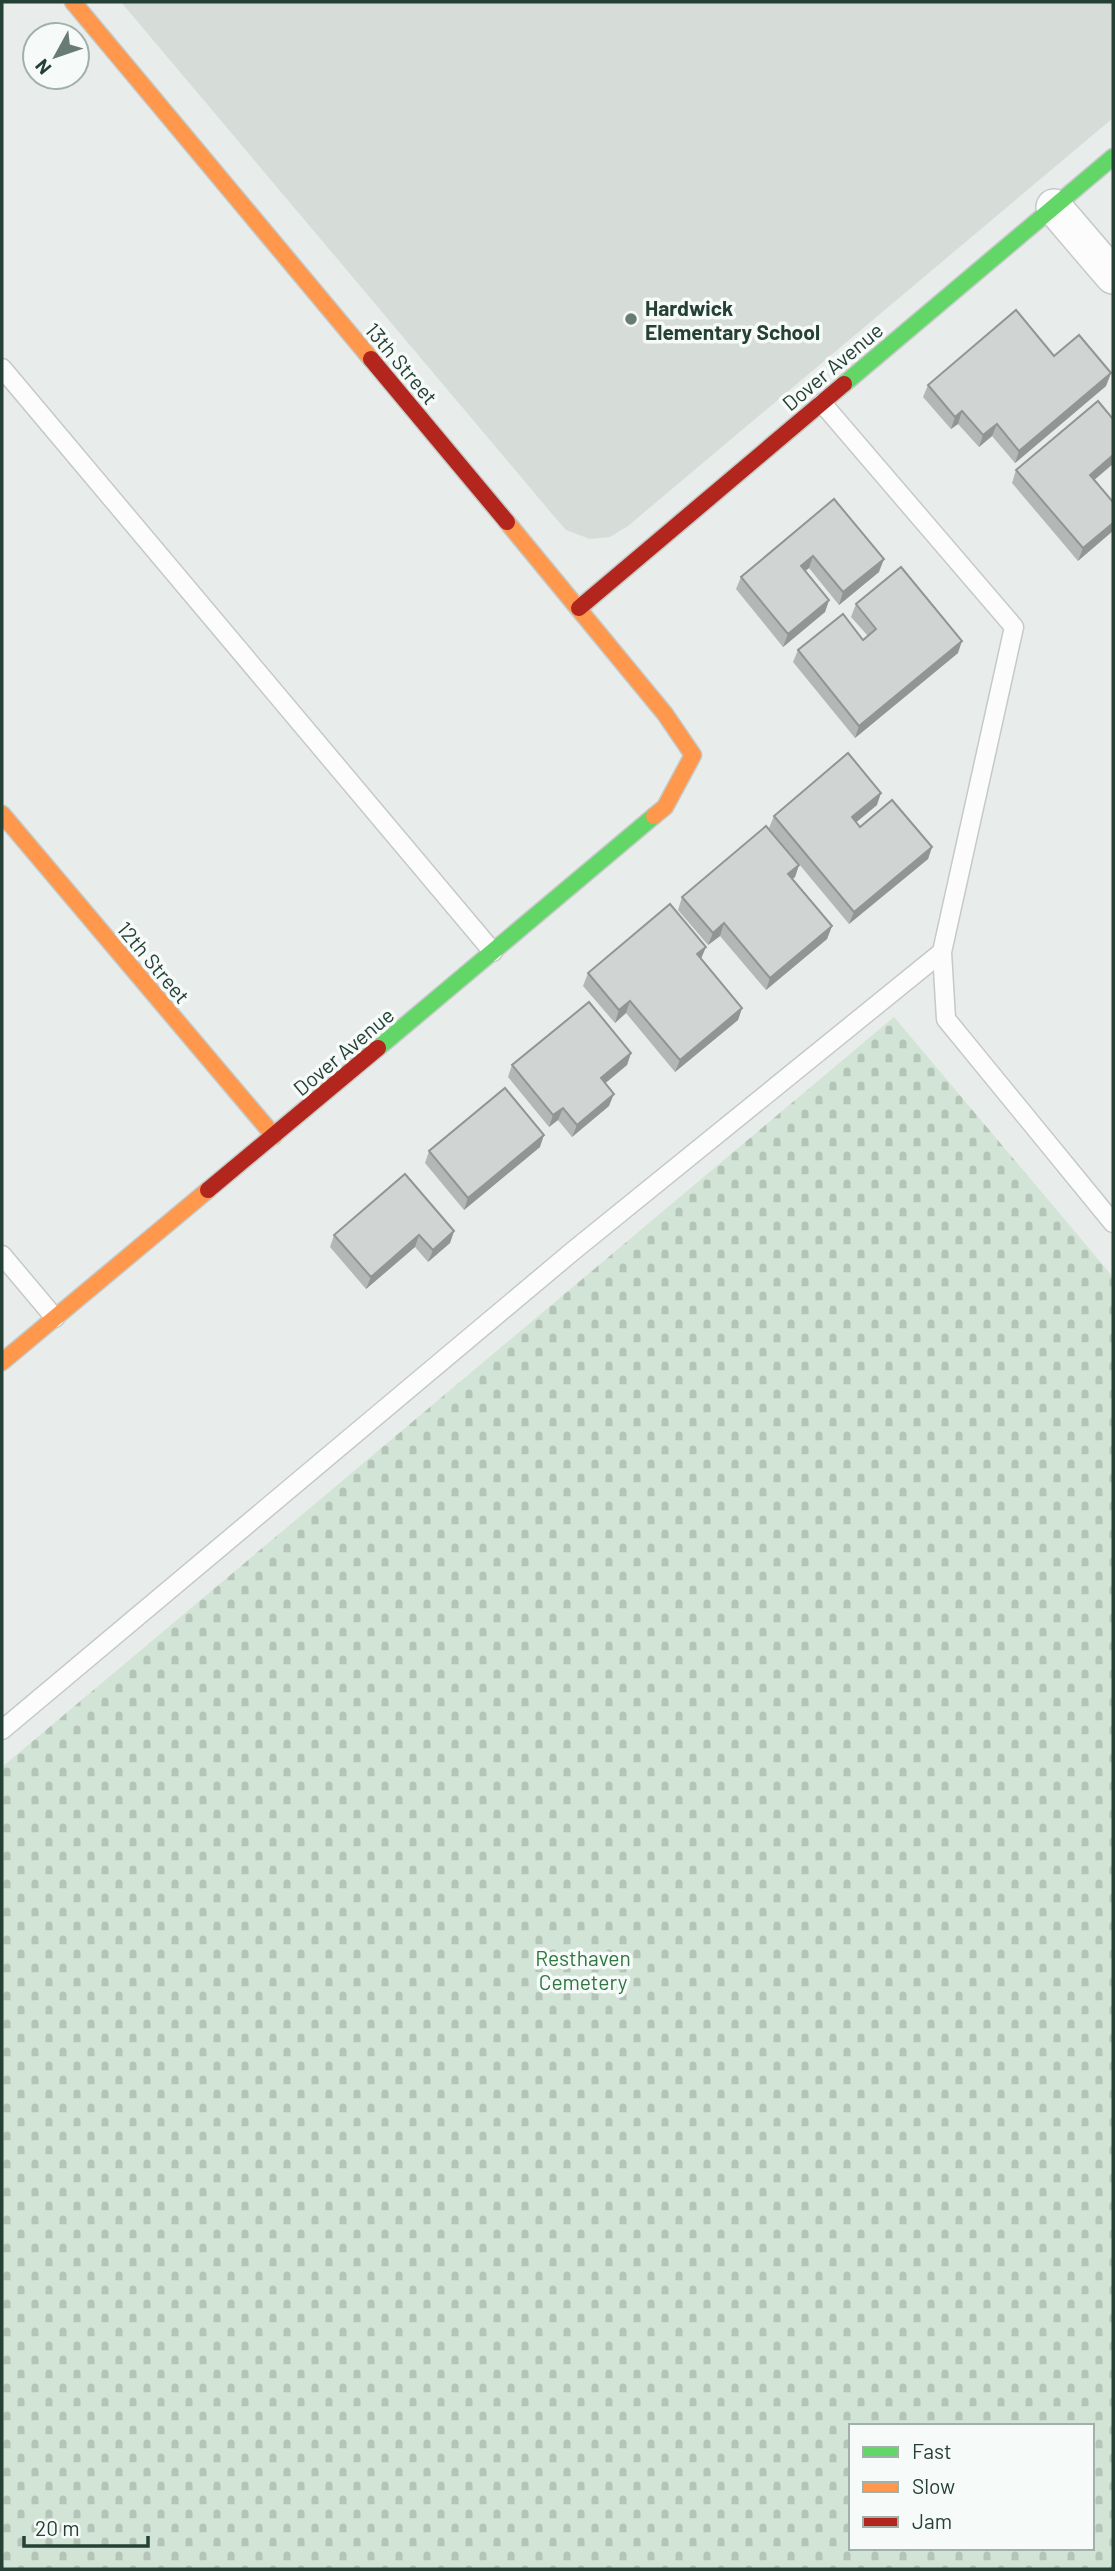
<svg xmlns="http://www.w3.org/2000/svg" width="1115" height="2571" font-family="Barlow,sans-serif">
<style>
.built{fill:#d6ddd9}
.cemetery{fill:url(#cemetery-stones);fill-rule:evenodd}
.lines{fill:none;stroke-linecap:round;stroke-linejoin:round}
.lane-casing{stroke:#c5c9c7;stroke-width:21}
.street-casing{stroke:#c5c9c7;stroke-width:38}
.fast-casing{stroke:#c3cac7;stroke-width:19}
.slow-casing{stroke:#c3cac7;stroke-width:19}
.jam-casing{stroke:#c3cac7;stroke-width:19}
.lane{stroke:#fcfcfc;stroke-width:18}
.street{stroke:#fcfcfc;stroke-width:35}
.fast{stroke:#63d668;stroke-width:16}
.slow{stroke:#ff974d;stroke-width:16}
.jam{stroke:#b3261e;stroke-width:16}
.wall{fill:#b3b7b5}
.shaded-wall{fill:#929594}
.building{fill:#d0d5d3;stroke:#929594;stroke-width:2}
.poi-dot{fill:#697c74;stroke:#f6faf8;stroke-width:2.5}
.labels{text-anchor:middle;dominant-baseline:central;stroke-width:7;stroke-linejoin:round;paint-order:stroke}
.poi-label{font-size:21px;font-weight:bold;fill:#254035;stroke:#f6faf8;text-anchor:start}
.street-label{font-size:21px;fill:#254035;stroke:#f6faf8}
.park-label{font-size:21px;fill:#307641;stroke:#f6faf8}
</style>
<defs>
<pattern id="cemetery-stones" width="16" height="16" patternUnits="userSpaceOnUse" patternTransform="scale(1.75)"><rect width="16" height="16" fill="#d2e4d5"/><path d="M2 7V4a2 2 0 0 1 4 0v3zM10 15v-3a2 2 0 0 1 4 0v3z" fill="#b4c5b7"/></pattern>
</defs>
<rect width="100%" height="100%" fill="#e8ecea"/>
<path class="built" d="M121 2H1113V118L628 526 610 537 590 539 566 530 558 521Z"/>
<path class="cemetery" d="M894 1017 1113 1277V2569H2V1767ZM851 2426H1092V2548H851Z"/>
<g class="lines">
<g class="lane-casing">
<path id="lane" d="M2 368 493 952
M822 403 1014 627 942 952 946 1019 1113 1223
M2 1255 55 1318
M2 1730 573 1251 942 952"/>
</g>
<g class="street-casing">
<path id="street" d="M1054 207 1113 276"/>
</g>
<g class="fast-casing">
<path id="fast" d="M844 384 1113 157
M378 1048 654 816"/>
</g>
<g class="slow-casing">
<path id="slow" d="M73 2 371 359
M507 522 665 714 693 755 665 807 654 816
M2 814 274 1136
M2 1362 208 1190"/>
</g>
<g class="jam-casing">
<path id="jam" d="M371 359 507 522
M579 608 844 384
M208 1190 378 1048"/>
</g>
<use href="#lane" class="lane"/>
<use href="#street" class="street"/>
<use href="#fast" class="fast"/>
<use href="#slow" class="slow"/>
<use href="#jam" class="jam"/>
</g>
<path class="wall" d="M1054 356 1111 373 1106 386 1015 463 992 436 979 447 958 424 951 429 923 397 928 385Z
M1016 470 1094 480 1113 502 1078 561 1012 483Z
M834 499 879 572 839 605 809 568 805 571 829 600 825 612 783 647 736 589 741 577Z
M856 604 958 653 855 738 793 662 798 650 863 640 868 636 851 617Z
M877 805 856 822 860 827 932 847 928 859 849 924 769 828 774 816Z
M799 865 795 877 792 879 832 926 827 939 766 990 720 936 708 945 678 910 682 897Z
M701 959 742 1008 738 1020 675 1072 626 1013 615 1023 583 986 588 973Z
M631 1053 627 1065 605 1083 609 1106 572 1137 558 1120 549 1127 508 1077 512 1065Z
M540 1147 464 1210 425 1163 429 1151Z
M454 1231 450 1243 428 1262 415 1247 366 1289 330 1247 334 1235Z"/>
<path class="shaded-wall" d="M1111 373 1106 386 1015 463 1019 451Z
M962 411 958 424 951 429 955 417Z
M997 424 992 436 979 447 983 435Z
M1113 455V464L1086 487 1090 475Z
M1113 523V531L1078 561 1083 548Z
M813 556 809 568 796 579 801 566Z
M884 559 879 572 839 605 843 592Z
M829 600 825 612 783 647 788 634Z
M962 641 958 653 855 738 859 726Z
M881 793 877 805 847 830 852 817Z
M932 847 928 859 849 924 854 912Z
M799 865 795 877 784 887 788 874Z
M724 923 720 936 708 945 713 933Z
M832 926 827 939 766 990 770 978Z
M706 947 701 959 697 954Z
M630 1001 626 1013 615 1023 619 1010Z
M742 1008 738 1020 675 1072 680 1060Z
M631 1053 627 1065 596 1091 601 1078Z
M614 1094 609 1106 572 1137 577 1125Z
M563 1108 558 1120 549 1127 553 1115Z
M544 1135 540 1147 464 1210 468 1198Z
M454 1231 450 1243 428 1262 433 1250Z
M419 1235 415 1247 366 1289 371 1277Z"/>
<path class="building" d="M1016 310 1054 356 1079 335 1111 373 1019 451 997 424 983 435 962 411 955 417 928 385Z
M1098 401 1113 419V455L1090 475 1113 502V523L1083 548 1016 470Z
M834 499 884 559 843 592 813 556 801 566 829 600 788 634 741 577Z
M901 567 962 641 859 726 798 650 843 614 863 640 876 629 856 604Z
M848 753 881 793 852 817 860 827 892 800 932 847 854 912 774 816Z
M766 826 799 865 788 874 832 926 770 978 724 923 713 933 682 897Z
M670 904 706 947 697 954 742 1008 680 1060 630 1001 619 1010 588 973Z
M589 1002 631 1053 601 1078 614 1094 577 1125 563 1108 553 1115 512 1065Z
M505 1088 544 1135 468 1198 429 1151Z
M405 1174 454 1231 433 1250 419 1235 371 1277 334 1235Z"/>
<circle class="poi-dot" cx="631" cy="319" r="7"/>
<g class="labels">
<g class="poi-label">
<text x="645" y="307">Hardwick<tspan x="645" dy="24">Elementary School</tspan></text>
</g>
<g class="street-label">
<text transform="translate(402 363) rotate(50)">13th Street</text>
<text transform="translate(832 366) rotate(-40)">Dover Avenue</text>
<text transform="translate(154 962) rotate(50)">12th Street</text>
<text transform="translate(343 1051) rotate(-40)">Dover Avenue</text>
</g>
<g class="park-label">
<text x="583" y="1957">Resthaven<tspan x="583" dy="24">Cemetery</tspan></text>
</g>
</g>
<rect width="1115" height="2571" fill="none" stroke="#254035" stroke-width="7"/>
<rect x="849" y="2424" width="245" height="126" fill="#f6faf8" stroke="#a2b0aa" stroke-width="2"/>
<rect x="863" y="2447" width="35" height="10" fill="#63d668" stroke="#a2b0aa" stroke-width="2"/>
<text x="912" y="2459" font-size="21" fill="#254035">Fast</text>
<rect x="863" y="2482" width="35" height="10" fill="#ff974d" stroke="#a2b0aa" stroke-width="2"/>
<text x="912" y="2494" font-size="21" fill="#254035">Slow</text>
<rect x="863" y="2517" width="35" height="10" fill="#b3261e" stroke="#a2b0aa" stroke-width="2"/>
<text x="912" y="2529" font-size="21" fill="#254035">Jam</text>
<g transform="translate(56 56) rotate(230)"><circle r="33" fill="#f6faf8" stroke="#a2b0aa" stroke-width="2"/>
<path d="M0-5L12 26L0 18L-12 26Z" fill="#697c74"/>
<text y="-10" font-size="19" font-weight="bold" text-anchor="middle" fill="#254035">N</text>
</g>
<path d="M24 2536v10h124v-10" fill="none" stroke="#254035" stroke-width="3.5"/>
<text x="35" y="2536" font-size="21" fill="#254035" stroke="#f6faf8" stroke-width="5" paint-order="stroke">20 m</text>
</svg>
